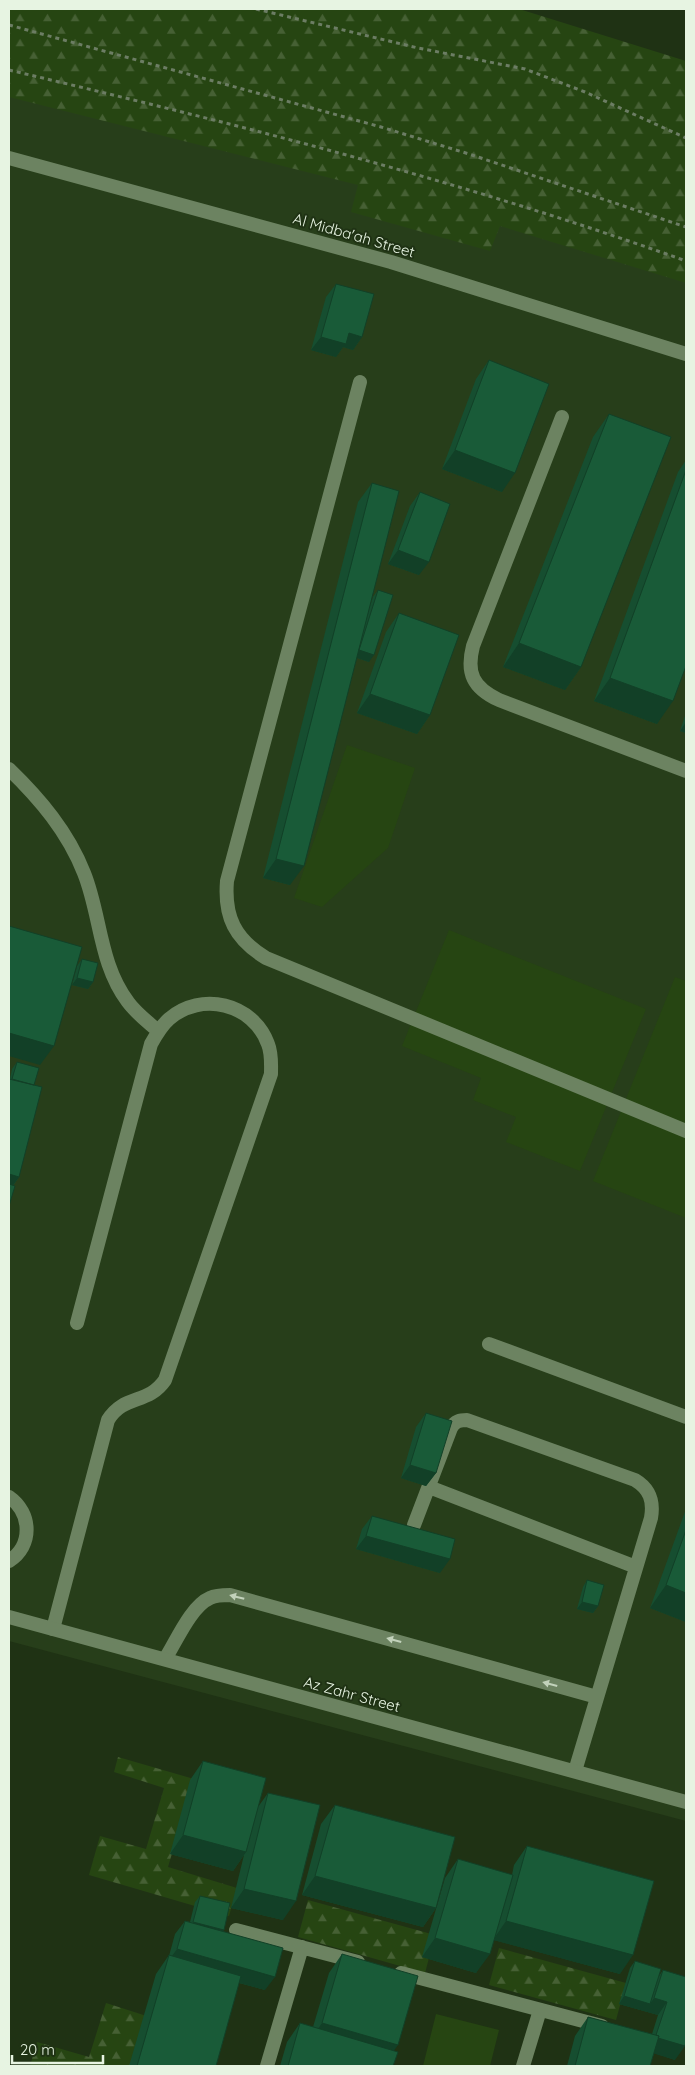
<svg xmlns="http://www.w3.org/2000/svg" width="695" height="2075" font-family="Quicksand,sans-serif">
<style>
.built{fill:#273e1a}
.green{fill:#264512}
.forest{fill:url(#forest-firs)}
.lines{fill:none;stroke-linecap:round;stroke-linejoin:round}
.path{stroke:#6c7d64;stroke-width:3;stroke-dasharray:4 4;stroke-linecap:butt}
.service{stroke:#6c8361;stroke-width:14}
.minor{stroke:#6c8361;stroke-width:14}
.wall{fill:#164e30}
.shaded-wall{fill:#124027}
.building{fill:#195b38;stroke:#124027}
.oneway{fill:#c2d2bb}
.labels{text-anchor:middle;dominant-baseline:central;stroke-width:4;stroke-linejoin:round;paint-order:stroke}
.street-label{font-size:15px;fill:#e7f4e2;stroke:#1f3214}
</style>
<defs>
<pattern id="forest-firs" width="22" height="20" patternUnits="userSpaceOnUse" patternTransform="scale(1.25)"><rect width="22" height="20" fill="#264512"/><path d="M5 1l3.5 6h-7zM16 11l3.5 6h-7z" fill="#466034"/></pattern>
</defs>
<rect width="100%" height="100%" fill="#1f3214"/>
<path class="built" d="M9 12 686 211V1821L9 1641Z"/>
<path class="green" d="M347 745 415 768 388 848 322 907 294 898Z
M449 930 646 1009 580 1171 506 1142 516 1117 473 1100 481 1078 402 1046Z
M675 977 686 981V1218L593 1181Z
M436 2014 499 2030 490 2066H423Z"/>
<path class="forest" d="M9 9H519L686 61V283L500 226 490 251 351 212 358 185 9 97Z
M118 1757 194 1779 168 1867 237 1888 229 1916 89 1875 100 1836 146 1849 164 1788 114 1772Z
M308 1900 435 1935 425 1973 298 1937Z
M499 1948 626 1983 616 2020 489 1985Z
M106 2003 156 2019 141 2066H30L37 2042 89 2057Z"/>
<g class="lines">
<path class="path" d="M256 9 418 48 525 69 585 92 686 138
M9 25 381 127 469 154 686 227
M9 70C237 124 466 182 686 261"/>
<path class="service" d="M360 382 227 881C224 917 235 939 266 958L686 1131
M562 417 473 646C466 673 473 688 499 700L686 771
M9 769C40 799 68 832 84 873 101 915 99 964 128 1002 136 1013 148 1022 158 1031
M489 1344 686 1417
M429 1487 636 1567
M9 1497C32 1513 33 1546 9 1561
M414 1525 451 1428C455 1421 460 1420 467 1420L635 1480C650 1489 654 1501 651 1518L575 1771
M53 1629 108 1420C124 1394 148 1405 165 1380L271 1074C271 1064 272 1054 268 1044 253 1003 201 991 169 1019 161 1026 156 1035 151 1044L77 1323
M165 1659C176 1642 191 1606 210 1598 216 1595 223 1595 230 1595L597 1697"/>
<path class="minor" d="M9 158 391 262 686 354
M9 1617 686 1802
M236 1930 358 1962
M401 1973 602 2026
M267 2066 302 1947
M523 2066 540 2010"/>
</g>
<path class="wall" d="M336 284 362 337 353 350 343 347 336 357 311 350 326 297Z
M489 360 502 492 442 469 476 379Z
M609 414 581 667 565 690 503 667 593 437Z
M686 460V666L657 724 594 701 678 472Z
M372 483 369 609 373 597 378 590 369 662 357 658 290 885 263 878 358 502Z
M420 492 419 575 388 564 410 506Z
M399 613 430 715 417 734 357 713 386 632Z
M686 713V733L680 731Z
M82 959 93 982 88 989 72 985 77 966Z
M17 1062 34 1085 19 1177 13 1186 10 1079 12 1069Z
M426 1413 436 1473 426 1486 401 1478 416 1427Z
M686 1509V1622L650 1608Z
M372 1516 440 1573 356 1549 362 1529Z
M587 1580 598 1606 593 1613 577 1609 583 1587Z
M203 1761 258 1807 268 1793 283 1920 231 1908 244 1855 233 1871 170 1854 190 1780Z
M335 1805 436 1908 423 1927 302 1895 321 1824Z
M527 1846 620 1974 494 1940 476 1973 422 1957 445 1878 458 1859 512 1875 514 1865Z
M200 1896 222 1931 265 1990 239 1983 216 2066H129L156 1974 169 1955V1956L175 1934 185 1921 190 1922 195 1902Z
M342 1954 394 2051 393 2066H280L287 2042 300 2023 313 2027 329 1973Z
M635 1961 659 1976 663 1970 675 2060 654 2053 650 2066H567L575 2036 588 2017 652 2034 658 2015 619 2004 630 1968Z"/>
<path class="shaded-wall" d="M349 333 362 337 353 350 343 347 336 357 311 350 321 337Z
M455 450 515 473 502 492 442 469Z
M398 550 429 562 419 575 388 564Z
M519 643 581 667 565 690 503 667Z
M359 650 374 655 369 662 354 657Z
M610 678 673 701 657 724 594 701Z
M370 694 430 715 417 734 357 713Z
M686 722V733L680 731Z
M276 859 304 866 290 885 263 878Z
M77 978 93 982 88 989 72 985Z
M9 1033 54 1046 40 1065 9 1056Z
M9 1174 19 1177 9 1191Z
M410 1465 436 1473 426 1486 401 1478Z
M366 1536 450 1559 440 1573 356 1549Z
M666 1585 686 1593V1622L650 1608Z
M582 1602 598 1606 593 1613 577 1609Z
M183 1835 246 1852 233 1871 170 1854Z
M315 1876 436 1908 423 1927 302 1895Z
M244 1889 296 1901 283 1920 231 1908Z
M506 1921 633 1955 620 1974 493 1940Z
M193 1922 224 1930 219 1937Z
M435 1938 490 1954 476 1973 422 1957Z
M177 1949 275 1977 265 1990 167 1963Z
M624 1996 650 2004 654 1998 667 2002 658 2015 619 2004Z
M322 2023 398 2045 385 2063 309 2042Z
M656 2037 685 2046 675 2060 646 2051Z"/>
<path class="building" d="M336 284 374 294 362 337 349 333 346 344 321 337Z
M489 360 549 384 515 473 455 450Z
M609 414 671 437 581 667 519 643Z
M686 470V666L673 701 610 678Z
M372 483 399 491 304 866 276 859Z
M420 492 450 504 429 562 398 550Z
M378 590 393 595 374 655 359 650Z
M399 613 459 635 430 715 370 694Z
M9 926 82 947 54 1046 9 1033Z
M82 959 98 963 93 982 77 978Z
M17 1062 39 1068 34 1085 12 1079Z
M9 1079 42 1087 19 1177 9 1174Z
M9 1184 15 1186 9 1206Z
M426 1413 452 1421 436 1473 410 1465Z
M372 1516 455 1539 450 1559 366 1536Z
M686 1530V1593L666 1585Z
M587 1580 604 1585 598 1606 582 1602Z
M203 1761 266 1778 246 1852 183 1835Z
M268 1793 320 1805 296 1901 244 1889Z
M335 1805 455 1837 436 1908 315 1876Z
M527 1846 654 1881 633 1955 506 1921Z
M458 1859 513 1875 490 1954 435 1938Z
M200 1896 230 1903 224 1930 193 1922Z
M185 1921 283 1948 275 1977 177 1949Z
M342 1954 418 1976 398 2045 322 2023Z
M169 1955 241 1976 216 2066H137Z
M635 1961 661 1969 650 2004 624 1996Z
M663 1970 686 1977V2042L685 2046 658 2038 659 2036 656 2035 667 2002 654 1998Z
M588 2017 659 2036 650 2066H575Z
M300 2023 398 2052 393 2066H288Z"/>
<defs><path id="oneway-solid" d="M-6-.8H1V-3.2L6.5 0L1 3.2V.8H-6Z" transform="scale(1.25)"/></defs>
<g class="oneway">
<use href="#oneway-solid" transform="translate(237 1597) rotate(-166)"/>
<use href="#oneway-solid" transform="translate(394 1640) rotate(-165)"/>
<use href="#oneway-solid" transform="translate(550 1684) rotate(-165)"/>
</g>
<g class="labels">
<g class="street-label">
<text transform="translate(354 235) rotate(16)">Al Midba'ah Street</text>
<text transform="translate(352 1694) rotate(15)">Az Zahr Street</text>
</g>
</g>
<rect width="695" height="2075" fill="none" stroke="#e7f4e2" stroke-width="20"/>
<path d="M12 2055v8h91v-8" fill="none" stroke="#e7f4e2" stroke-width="2.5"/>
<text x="20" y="2055" font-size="15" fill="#e7f4e2" stroke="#1f3214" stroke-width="4" paint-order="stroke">20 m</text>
</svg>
